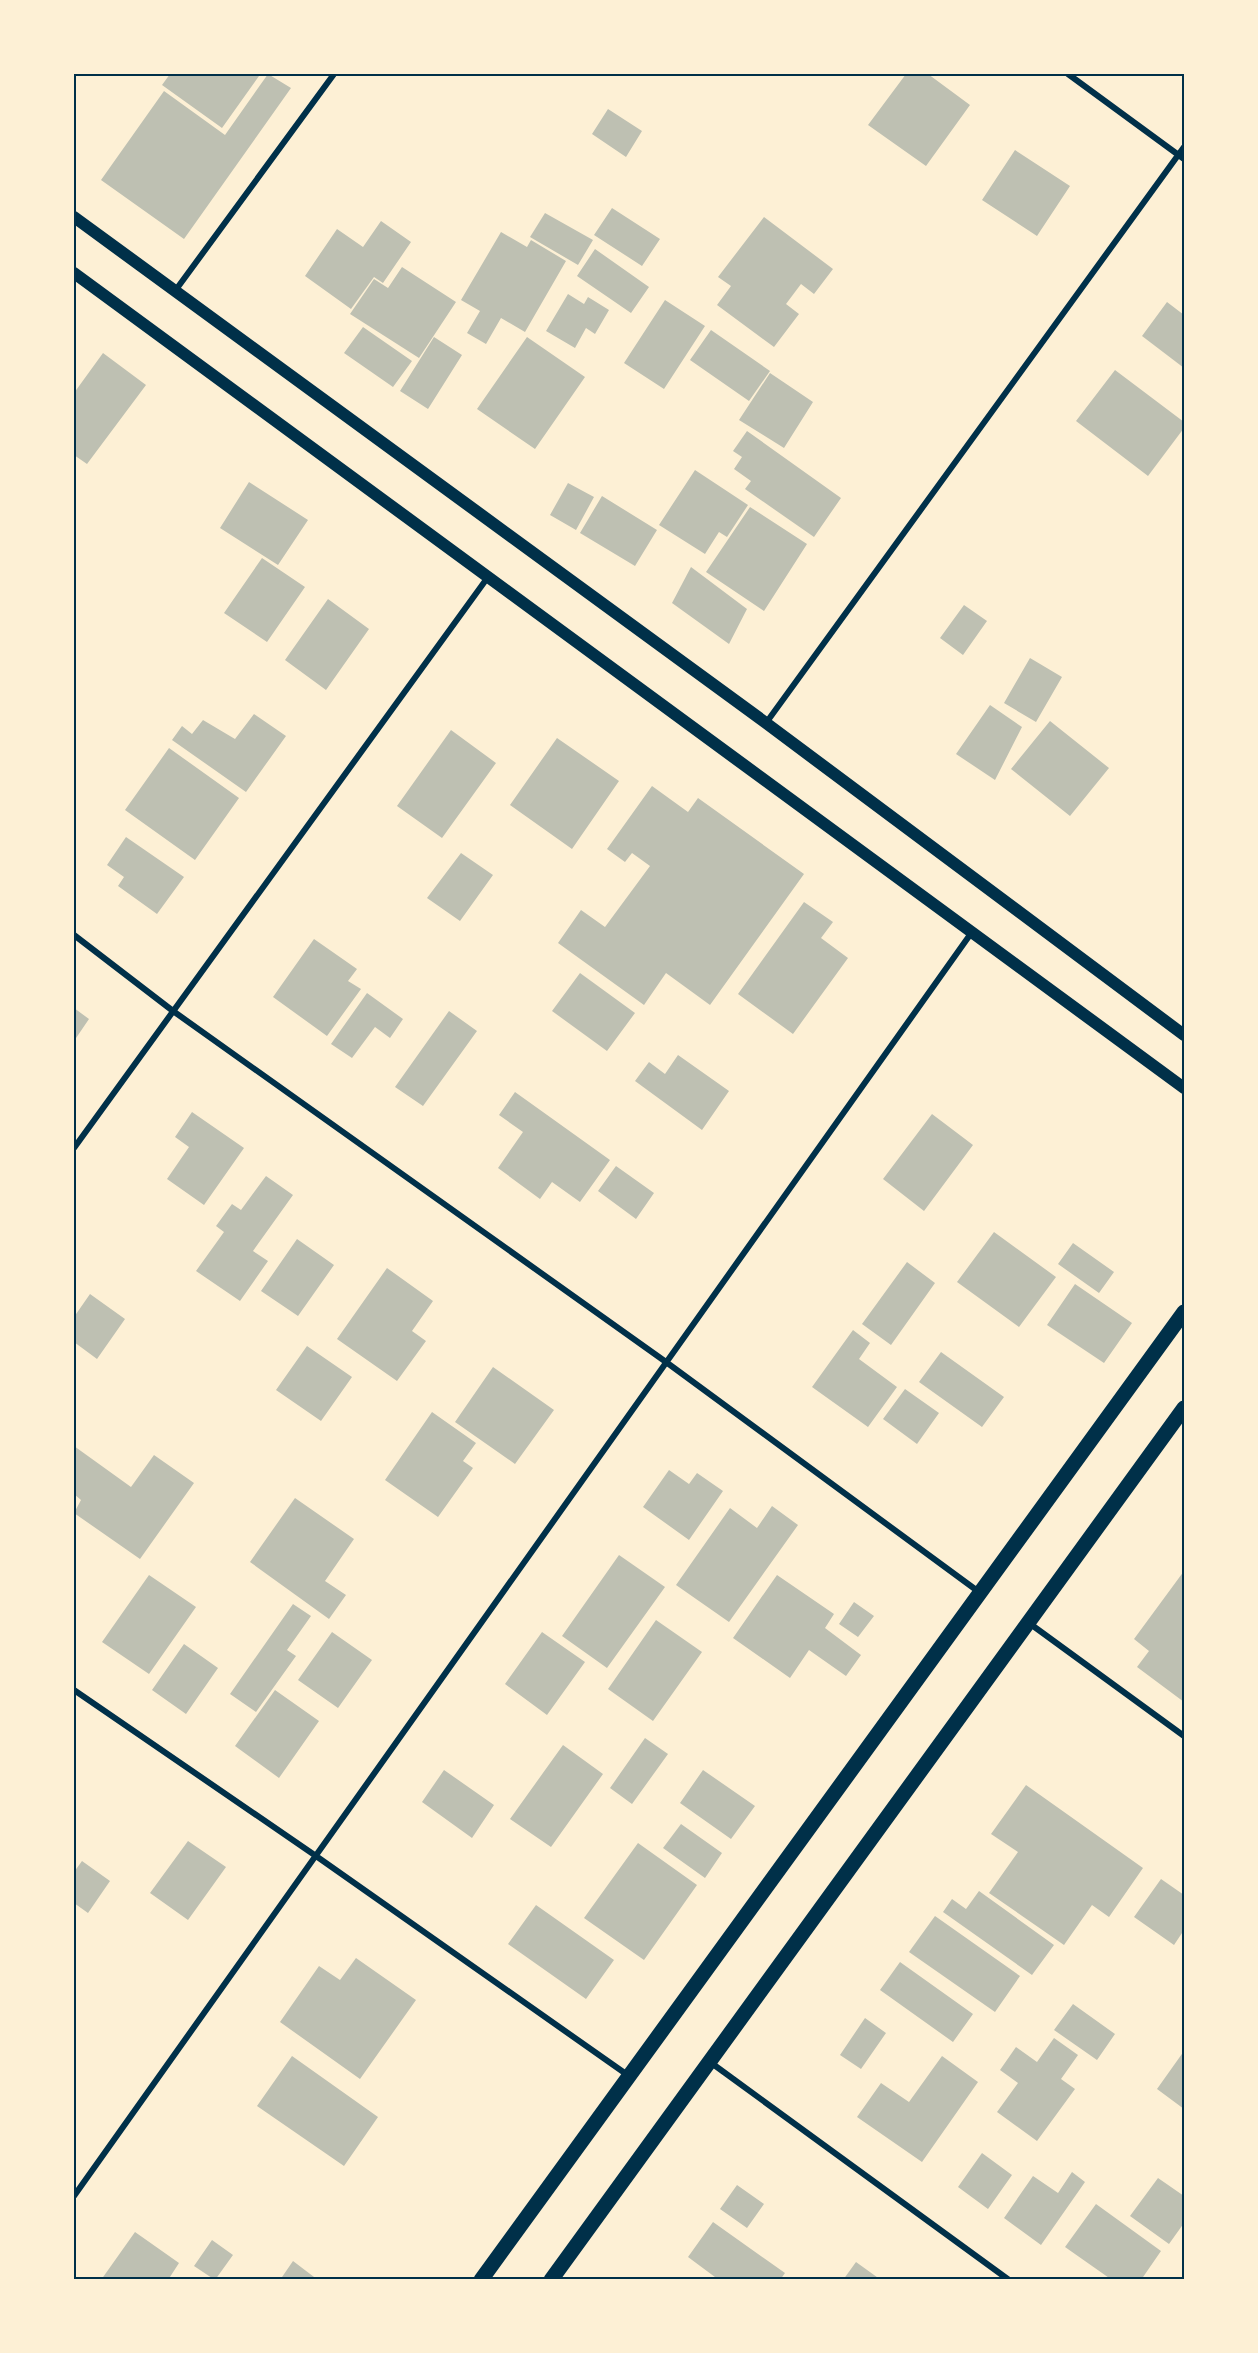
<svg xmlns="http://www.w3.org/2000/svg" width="1258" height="2353" font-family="Commissioner,sans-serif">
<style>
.building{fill:#bec0b2}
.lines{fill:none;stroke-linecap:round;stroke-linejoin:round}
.minor{stroke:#003049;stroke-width:6}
.secondary{stroke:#003049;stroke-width:12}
.primary{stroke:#003049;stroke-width:15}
.neatline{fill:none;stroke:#003049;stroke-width:2}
</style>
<rect width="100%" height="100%" fill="#fdf0d5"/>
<path class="building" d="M170 74H255L259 76 222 128 162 85Z
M268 74 291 88 184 239 101 180 164 91 225 135Z
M906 74H928L970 105 926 166 868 125Z
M608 109 642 131 626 157 592 134Z
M1015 150 1070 186 1037 236 982 200Z
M612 208 660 239 642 266 594 235Z
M545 213 593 240 578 265 530 237Z
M764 217 833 269 814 294 801 284 786 304 799 314 774 347 717 305 731 286 718 277Z
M381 221 411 242 383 283 374 277 351 309 305 276 337 229 363 247Z
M501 232 527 247 531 240 566 261 525 332 501 318 486 344 467 333 480 311 461 300Z
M595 249 649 287 631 313 577 276Z
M402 267 456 302 419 358 350 314 374 279 388 288Z
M568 294 584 304 588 297 609 310 595 334 586 328 575 348 546 331Z
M665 300 705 326 664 389 624 363Z
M1167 302 1184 315V368L1142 336Z
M363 327 412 361 393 387 344 353Z
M711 330 770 371 749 401 690 360Z
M434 337 462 355 428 409 400 391Z
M527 337 585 377 535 449 477 409Z
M103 353 146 385 87 464 74 455V393Z
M1115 370 1184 422V428L1148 476 1076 421Z
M770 373 813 402 784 448 739 420Z
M747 431 841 498 814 537 745 489 751 481 734 469 742 457 733 451Z
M695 470 748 505 727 537 719 532 705 554 659 525Z
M249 482 308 520 278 565 220 528Z
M568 483 594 497 576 530 550 515Z
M602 496 657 530 635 566 580 533Z
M750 507 807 544 764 611 706 572Z
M262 558 305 587 267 642 224 613Z
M691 567 747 609 729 644 672 603Z
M328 599 369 629 326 690 285 660Z
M964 605 987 621 963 655 940 638Z
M1030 658 1062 677 1036 722 1004 703Z
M990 705 1022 727 995 780 956 754Z
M254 714 286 736 246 792 172 740 182 726 192 734 203 720 235 739Z
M1050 721 1109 768 1070 816 1011 769Z
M451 730 496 763 442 838 397 806Z
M557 738 619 781 572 849 510 805Z
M169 748 239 798 195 860 125 810Z
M652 786 688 812 698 798 804 874 710 1005 666 973 644 1005 558 943 581 910 605 927 650 866 632 853 625 862 607 849Z
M126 837 184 877 157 914 118 886 124 877 107 865Z
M461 853 493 875 460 921 427 898Z
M804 902 833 922 821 938 848 958 793 1034 738 994Z
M314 939 357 969 348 981 361 989 327 1036 273 997Z
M580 973 635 1013 607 1051 552 1011Z
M367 993 403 1019 390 1038 375 1027 352 1058 331 1044Z
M74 1008 89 1019 74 1041Z
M449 1011 477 1031 423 1106 395 1087Z
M678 1055 729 1091 702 1130 635 1081 649 1062 665 1074Z
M515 1092 610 1160 580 1202 552 1182 540 1199 498 1168 523 1132 499 1115Z
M192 1112 244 1148 204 1205 167 1179 189 1147 175 1137Z
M932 1114 973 1145 924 1211 883 1179Z
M616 1166 654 1193 636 1219 598 1191Z
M266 1176 293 1195 253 1251 268 1261 240 1301 196 1271 224 1232 216 1226 232 1204 241 1210Z
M994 1232 1056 1277 1019 1327 957 1282Z
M297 1239 334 1265 298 1316 261 1291Z
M1073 1243 1114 1272 1099 1293 1058 1264Z
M907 1262 935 1283 891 1345 862 1324Z
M387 1268 433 1301 412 1331 426 1341 397 1381 337 1339Z
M1075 1284 1132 1323 1104 1363 1047 1325Z
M90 1294 125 1319 97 1359 74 1342V1317Z
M853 1330 870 1343 859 1359 897 1387 868 1427 812 1387Z
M307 1346 352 1377 321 1421 276 1390Z
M941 1352 1004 1397 982 1427 919 1382Z
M493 1367 554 1410 515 1464 455 1422Z
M905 1389 939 1413 917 1444 883 1419Z
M432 1412 476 1443 463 1461 473 1468 438 1517 385 1480Z
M74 1446 131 1487 154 1455 194 1483 140 1559 74 1513 81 1500 74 1494Z
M669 1470 689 1484 697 1473 723 1491 689 1540 643 1507Z
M295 1498 354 1539 325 1581 346 1595 329 1619 250 1562Z
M772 1506 798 1525 729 1622 676 1585 730 1508 757 1528Z
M619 1555 665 1587 607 1668 562 1636Z
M1184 1571V1702L1137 1667 1149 1651 1134 1639Z
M149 1575 196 1607 149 1674 102 1642Z
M777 1575 834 1614 825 1628 861 1655 846 1676 809 1650 790 1678 733 1638Z
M854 1602 874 1616 858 1637 839 1624Z
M293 1604 311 1616 287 1650 296 1656 256 1712 230 1694Z
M656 1620 702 1652 653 1721 608 1689Z
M332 1632 372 1660 338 1708 298 1680Z
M542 1632 585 1662 547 1715 505 1684Z
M184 1644 218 1668 186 1714 152 1690Z
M275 1690 319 1721 279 1778 235 1746Z
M645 1738 668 1754 632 1804 610 1788Z
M563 1745 603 1774 551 1847 510 1819Z
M444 1770 494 1805 472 1838 422 1802Z
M703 1770 755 1806 731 1839 680 1803Z
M1026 1785 1143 1868 1109 1917 1092 1905 1064 1945 989 1893 1018 1852 991 1834Z
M681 1824 722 1853 705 1878 663 1848Z
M188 1841 226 1867 188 1920 150 1893Z
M638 1843 697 1885 644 1960 584 1918Z
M82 1861 110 1881 88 1913 74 1903V1872Z
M1161 1879 1184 1895V1930L1174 1945 1134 1917Z
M979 1891 1054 1945 1032 1975 943 1912 952 1899 966 1909Z
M536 1905 614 1960 586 1999 508 1944Z
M935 1916 1020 1976 995 2012 909 1952Z
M356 1958 416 2000 360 2079 280 2022 319 1966 340 1980Z
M900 1962 973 2014 953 2042 880 1990Z
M1073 2004 1115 2034 1097 2060 1054 2030Z
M865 2018 886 2033 861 2069 840 2055Z
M1054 2038 1078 2055 1061 2079 1075 2089 1037 2141 997 2112 1018 2083 1000 2070 1016 2047 1037 2062Z
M1184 2051V2109L1157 2089Z
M292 2056 378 2117 344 2166 257 2106Z
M942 2056 978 2082 922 2162 857 2117 881 2083 909 2102Z
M982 2153 1012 2175 988 2209 958 2187Z
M1072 2172 1085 2182 1041 2245 1004 2218 1033 2176 1058 2193Z
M1158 2178 1184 2196V2223L1169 2244 1130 2216Z
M737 2185 764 2204 747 2228 720 2209Z
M1096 2204 1161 2251 1141 2280H1112L1065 2247Z
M713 2222 785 2273 780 2280H719L688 2257Z
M135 2232 179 2263 168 2280H101Z
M212 2240 233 2255 215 2280 194 2266Z
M293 2261 318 2280H280Z
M856 2262 881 2280H843Z"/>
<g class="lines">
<path class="minor" d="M1068 74 1184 159
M175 291 334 74
M766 723 1184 147
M74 935 173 1011 666 1362 979 1592
M74 1148 488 577
M1029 1623 1184 1736
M74 1690 316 1856 629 2076
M710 2062 1009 2280
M74 2196 972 932"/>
<path class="secondary" d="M74 217 766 723 1184 1035
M74 273 1184 1088"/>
<path class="primary" d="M481 2280 1184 1312
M551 2280 1184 1408"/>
</g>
<rect width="1258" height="2353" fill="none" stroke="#fdf0d5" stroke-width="150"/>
<rect x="75" y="75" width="1108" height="2203" class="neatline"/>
</svg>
